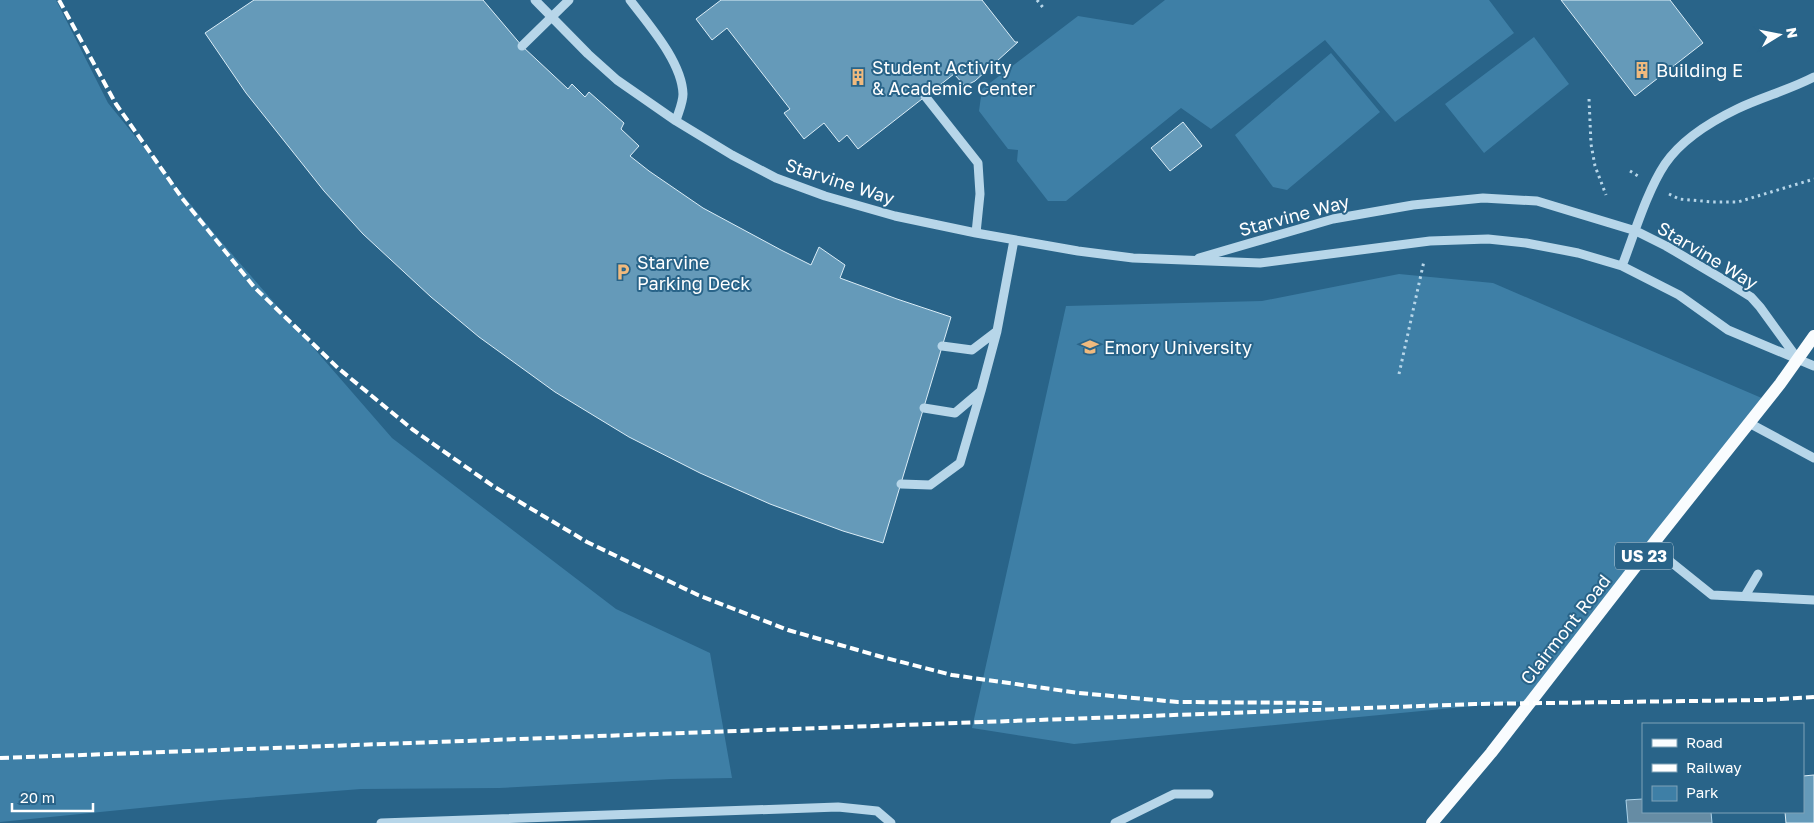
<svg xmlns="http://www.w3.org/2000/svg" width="1814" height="823" font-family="'Golos Text',sans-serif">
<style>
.green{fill:#3e7fa6}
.water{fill:#668ca4;stroke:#acd3e9}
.building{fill:#659ab9;stroke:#dbedf7}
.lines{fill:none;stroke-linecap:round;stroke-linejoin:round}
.path{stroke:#b7d6e9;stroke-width:3;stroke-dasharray:2.5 4;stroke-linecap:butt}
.minor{stroke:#b7d6e9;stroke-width:9}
.major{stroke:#f9fcfe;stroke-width:12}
.rail{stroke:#fff;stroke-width:4;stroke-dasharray:9 4;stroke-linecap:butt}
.labels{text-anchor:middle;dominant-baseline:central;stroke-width:4;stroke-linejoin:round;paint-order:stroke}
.shield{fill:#296489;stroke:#bfd0dc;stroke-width:1}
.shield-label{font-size:16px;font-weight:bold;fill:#fff}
.poi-label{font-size:18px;fill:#fff;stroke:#296489;text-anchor:start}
.street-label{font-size:18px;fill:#fff;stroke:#296489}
</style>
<rect width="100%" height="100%" fill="#296489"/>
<path class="green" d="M0 0H56L108 103 218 238 392 438 616 609 710 653 732 778 671 779 499 788 361 789 220 800 0 822Z
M1165 0H1489L1514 33 1395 122 1325 40 1211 129 1181 108 1066 201H1048L1017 161 1018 150 1008 149 979 111 982 89 1078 16 1133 25Z
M1534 37 1569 84 1484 153 1445 104Z
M1331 53 1380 112 1287 190 1273 187 1235 135Z
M1399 274 1493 283 1764 399 1527 701 1074 744 972 728 1066 306 1262 301Z"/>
<path class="water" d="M1643 799V812H1711L1712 823H1628L1626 800Z"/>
<path class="building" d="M254 0H483L522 46 568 89 572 84 585 97 589 92 624 123 621 129 639 146 630 156 649 171 703 208 781 250 811 265 819 247 845 265 840 278 897 299 951 317 883 543 843 531 770 504 700 473 629 437 555 392 479 337 431 297 363 234 324 191 246 93 205 33Z
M721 0H982L1015 42H1018L975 81 965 86 954 74 858 149 847 135 839 142 824 123 804 139 784 113 790 109 727 28 712 40 696 19Z
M1561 0H1670L1703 43 1635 96Z
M1183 122 1202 146 1170 171 1151 148Z
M1814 775V823H1786L1785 812H1803V776Z"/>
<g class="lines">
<path class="path" d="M1037 0 1045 10
M1589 99 1591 144 1595 166 1606 195
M1630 171 1638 176
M1669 194 1679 199 1713 202H1738L1814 179
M1399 374 1424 261"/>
<path class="minor" d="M535 0 588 54 617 80 676 121 732 155 776 178 825 196 895 216 976 233 1078 251 1133 258 1260 263 1430 241 1488 239 1526 243 1578 253 1622 266 1679 295 1728 330 1814 366
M630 0C649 25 682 62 683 94 683 103 678 113 676 121
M522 46 569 0
M925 96 978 163 980 194 976 233
M1199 258 1333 219 1413 205 1483 198 1537 201 1636 231 1666 246 1722 279 1751 297 1760 307 1797 358
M1622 266C1634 235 1647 191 1665 164 1682 139 1710 122 1737 109 1762 97 1789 90 1814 77
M942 346 972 350 997 331 1014 240
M924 408 955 413 981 391 997 331
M1749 423 1814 458
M901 484 930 485 960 463 981 391
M1651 546 1712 595 1814 600
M1745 596 1758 574
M381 823 838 807 877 811 891 823
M1115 823 1174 794H1209"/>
<path class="major" d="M1432 823 1491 753 1660 535 1780 384 1814 336"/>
<path class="rail" d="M59 0 116 104 182 198 255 288 338 368 412 429 493 486 587 542 698 595 788 630 882 657 952 675 1079 693 1178 702 1325 703
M0 758 1475 704 1762 700 1814 697"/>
</g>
<defs>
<g id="building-bare" transform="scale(1.35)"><path d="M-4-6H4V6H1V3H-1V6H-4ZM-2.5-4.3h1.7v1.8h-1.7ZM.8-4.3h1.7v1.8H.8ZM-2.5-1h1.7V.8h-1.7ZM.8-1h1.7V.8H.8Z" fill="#f0ba7e" stroke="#296489" stroke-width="2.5" paint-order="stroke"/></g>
<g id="parking-bare" transform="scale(1.35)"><path d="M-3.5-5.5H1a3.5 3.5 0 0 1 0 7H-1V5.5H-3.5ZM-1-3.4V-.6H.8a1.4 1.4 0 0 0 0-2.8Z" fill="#f0ba7e" stroke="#296489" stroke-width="2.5" paint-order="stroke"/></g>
<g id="university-bare" transform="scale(1.35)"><path d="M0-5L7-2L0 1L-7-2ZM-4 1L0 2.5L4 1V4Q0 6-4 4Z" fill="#f0ba7e" stroke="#296489" stroke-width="2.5" paint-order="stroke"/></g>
</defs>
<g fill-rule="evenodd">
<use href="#building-bare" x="1642" y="70"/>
<use href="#building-bare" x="858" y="77"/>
<use href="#parking-bare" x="623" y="272"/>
<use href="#university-bare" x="1090" y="347"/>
</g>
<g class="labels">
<rect class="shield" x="1615" y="542.5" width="58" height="27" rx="4"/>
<g class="shield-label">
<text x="1644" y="556">US 23</text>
</g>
<g class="poi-label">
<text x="872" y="67">Student Activity<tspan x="872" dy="21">&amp; Academic Center</tspan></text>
<text x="1656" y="70">Building E</text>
<text x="637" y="262">Starvine<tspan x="637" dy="21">Parking Deck</tspan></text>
<text x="1104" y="347">Emory University</text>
</g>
<g class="street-label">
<text transform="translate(840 181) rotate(18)">Starvine Way</text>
<text transform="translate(1294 215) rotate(-15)">Starvine Way</text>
<text transform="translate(1708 255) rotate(31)">Starvine Way</text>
<text transform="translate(1565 629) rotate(-52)">Clairmont Road</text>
</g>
</g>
<rect x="1642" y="723" width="162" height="90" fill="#296489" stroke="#7fa2b8"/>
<rect x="1652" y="739" width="25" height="8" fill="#f9fcfe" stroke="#7fa2b8"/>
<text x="1686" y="748" font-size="15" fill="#ffffff">Road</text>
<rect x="1652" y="764" width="25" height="8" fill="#ffffff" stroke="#7fa2b8"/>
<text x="1686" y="773" font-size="15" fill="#ffffff">Railway</text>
<rect x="1652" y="786" width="25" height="15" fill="#3e7fa6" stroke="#7fa2b8"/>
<text x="1686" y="798" font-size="15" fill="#ffffff">Park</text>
<g transform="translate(1779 35) rotate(80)" stroke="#296489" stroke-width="4" paint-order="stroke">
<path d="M0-4L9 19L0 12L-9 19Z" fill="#ffffff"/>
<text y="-8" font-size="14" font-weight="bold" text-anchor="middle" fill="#ffffff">N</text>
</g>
<path d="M12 803v8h81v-8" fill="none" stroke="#ffffff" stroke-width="2.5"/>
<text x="20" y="803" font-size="15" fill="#ffffff" stroke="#296489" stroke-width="4" paint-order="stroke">20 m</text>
</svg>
